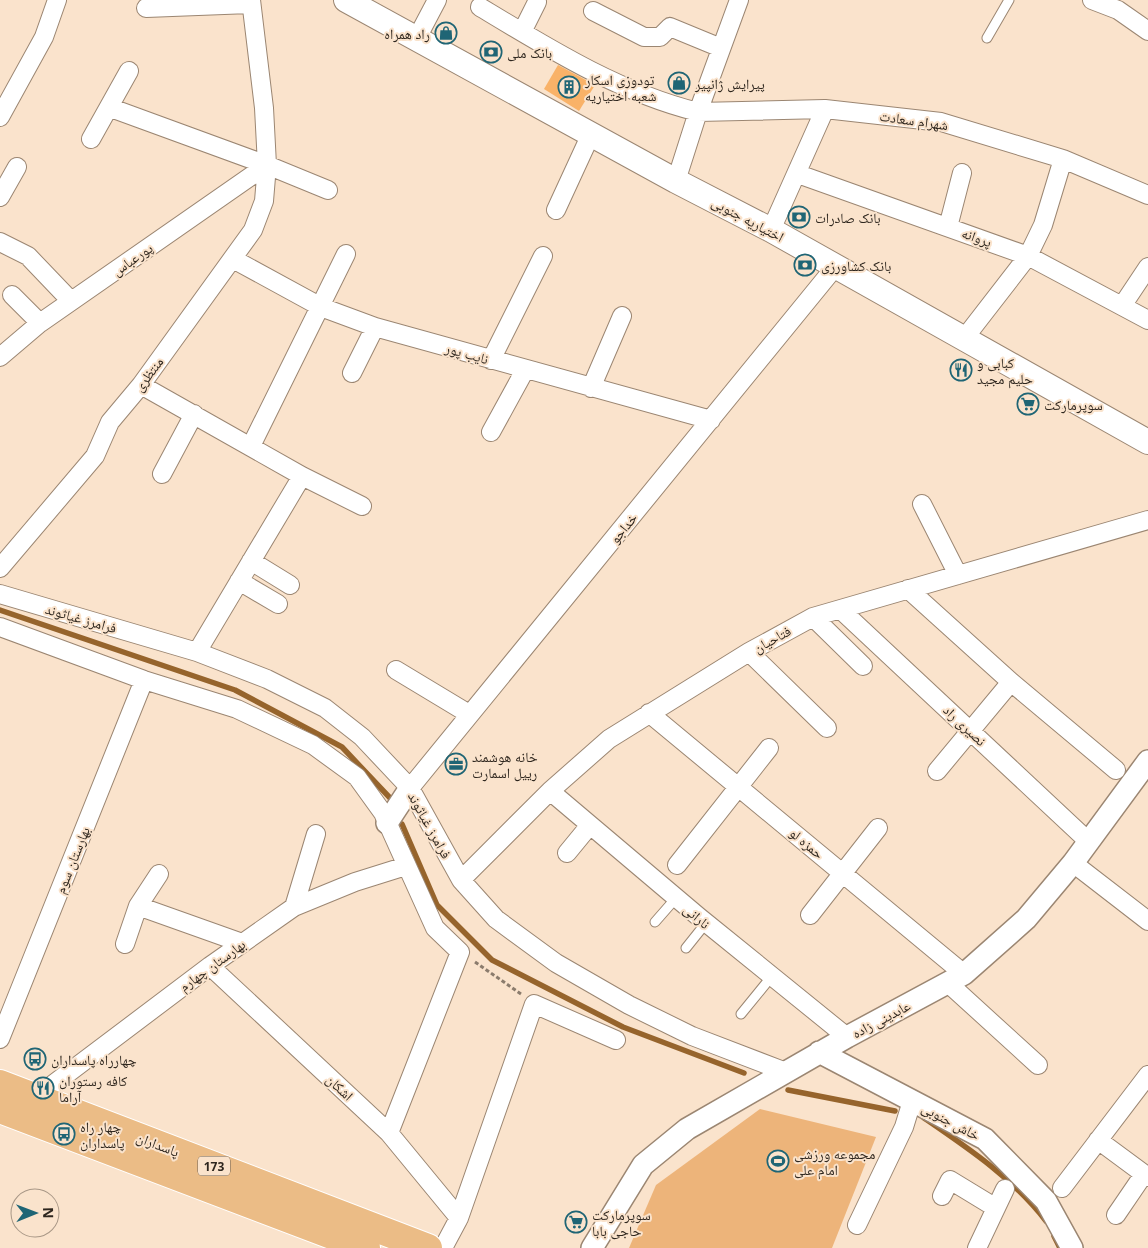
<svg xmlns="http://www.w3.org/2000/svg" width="1148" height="1248" font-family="'Noto Sans','Noto Naskh Arabic',sans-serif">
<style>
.green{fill:#edb47a}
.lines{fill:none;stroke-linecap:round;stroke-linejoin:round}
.stream{stroke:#96642c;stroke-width:5.5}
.building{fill:#f9b268}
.service-casing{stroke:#9b8672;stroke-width:11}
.minor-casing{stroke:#9b8672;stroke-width:20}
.tertiary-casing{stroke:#9b8672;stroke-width:24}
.secondary-casing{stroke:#9b8672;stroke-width:26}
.primary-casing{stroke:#fff;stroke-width:30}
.path{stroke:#8b7c6d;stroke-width:3;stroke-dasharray:4 2.5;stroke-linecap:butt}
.service{stroke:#fff;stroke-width:9}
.minor{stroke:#fff;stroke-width:18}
.tertiary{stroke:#fff;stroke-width:21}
.secondary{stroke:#fff;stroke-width:24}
.primary{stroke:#ebbc86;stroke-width:28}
.labels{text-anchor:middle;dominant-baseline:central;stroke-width:4;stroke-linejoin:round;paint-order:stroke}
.shield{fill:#fae3cc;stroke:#6b5f52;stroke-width:1}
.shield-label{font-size:12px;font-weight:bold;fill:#2e261e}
.poi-label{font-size:14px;fill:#2e261e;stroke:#fae3cc;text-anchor:start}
.street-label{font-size:14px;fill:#2e261e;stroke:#fae3cc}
</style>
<rect width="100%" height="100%" fill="#fae3cc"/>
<path class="green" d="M760 1109 876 1137 832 1248H629L656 1185Z"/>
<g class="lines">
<path class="stream" d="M0 610 235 690 342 747 391 799
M402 824 437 905 492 960 623 1027 744 1073
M788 1090 895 1111
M924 1118C968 1148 1014 1179 1046 1221
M1054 1236 1060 1248"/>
</g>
<path class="building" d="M558 65 595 85 579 111 544 89Z"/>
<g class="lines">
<g class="service-casing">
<path id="service" d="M987 38 1009 0
M655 922 676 898
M686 948 706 923
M741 1014 772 976"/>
</g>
<g class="minor-casing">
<path id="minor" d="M1092 0 1118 10 1148 31
M480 7C548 48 620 93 698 112L825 109 941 122 1063 159 1148 195
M146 8 250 4
M593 11 644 37H660L670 27 721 48
M522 32 537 2
M417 38 437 0
M111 108 267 165 328 190
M0 117 44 37 57 0
M91 139 129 71
M798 174 1028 256 1148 320
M676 181 698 112 739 0
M0 197 17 167
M556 210 591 134
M948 227 962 173
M771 230 825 109
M0 242 28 256 71 301
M233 259 321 307 375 327 711 420
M12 295 40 323
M1122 306 1148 267
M963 340 1028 256 1043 225 1063 159
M0 357 40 323 267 165
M491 360 543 256
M352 373 375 327
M141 385 302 476 362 506
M591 388 622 316
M491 432 525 370
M251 446 346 254
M162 474 194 414
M922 504 958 575
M251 561 290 585
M0 568 95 456 110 422 141 385 253 230 264 201 267 165 264 108 251 0
M239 581 278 604
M908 589 1011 682 1116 770
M0 594 197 652 267 679 325 708 362 737 410 788 461 880 496 919 556 963 629 1005 692 1036 786 1072
M841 610 1088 841
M813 617 863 666
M0 627 144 680 237 709 313 745 357 777 383 813 435 928 460 952 389 1133
M197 652 302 476
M749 652 827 728
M396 670 469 714
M649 713 964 974
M937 771 1011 682
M410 788 835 267
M550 791 699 917 847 1037
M567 853 590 825
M1073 863 1148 921
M677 865 769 748
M461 880 550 791 609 739 749 652 813 617 1148 520
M138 906 242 943
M294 907 316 834
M810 915 878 828
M125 944 138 906 159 874
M210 966 389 1133 459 1218
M948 983 1038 1065
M0 1039 144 680
M33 1103 35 1098 210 966 294 907 355 882 406 866
M1098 1140 1148 1177
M1062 1188 1148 1075
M942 1196 950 1180 996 1208
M1116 1215 1144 1174
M857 1225 904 1127 912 1101
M443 1248 459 1218 534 1004 616 1040
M977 1248 1005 1189"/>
</g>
<g class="tertiary-casing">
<path id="tertiary" d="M387 823 410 788
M819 1052 985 1139 1046 1201 1072 1248
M592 1248 643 1165 687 1129 847 1037 964 974 1026 919 1073 863 1148 761"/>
</g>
<g class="secondary-casing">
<path id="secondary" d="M346 0 676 181 771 230 1148 442"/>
</g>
<g class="primary-casing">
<path id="primary" d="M0 1084 428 1248
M0 1109 366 1248"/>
</g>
<path class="path" d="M475 962 521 994"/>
<use href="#service" class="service"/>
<use href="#minor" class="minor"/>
<use href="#tertiary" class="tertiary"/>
<use href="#secondary" class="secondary"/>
<use href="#primary" class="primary"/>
</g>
<defs>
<g id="shop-ring" transform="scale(1.125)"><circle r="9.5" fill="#fae3cc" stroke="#1f6575" stroke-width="1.5"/><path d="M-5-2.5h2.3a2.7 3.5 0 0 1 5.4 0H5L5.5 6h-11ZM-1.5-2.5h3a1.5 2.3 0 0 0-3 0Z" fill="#1f6575"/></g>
<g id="bank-ring" transform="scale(1.125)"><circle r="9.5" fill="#fae3cc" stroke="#1f6575" stroke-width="1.5"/><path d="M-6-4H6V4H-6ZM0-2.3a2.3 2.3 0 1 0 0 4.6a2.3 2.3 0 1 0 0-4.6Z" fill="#1f6575"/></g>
<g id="building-ring" transform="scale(1.125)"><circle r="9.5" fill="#fae3cc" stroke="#1f6575" stroke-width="1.5"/><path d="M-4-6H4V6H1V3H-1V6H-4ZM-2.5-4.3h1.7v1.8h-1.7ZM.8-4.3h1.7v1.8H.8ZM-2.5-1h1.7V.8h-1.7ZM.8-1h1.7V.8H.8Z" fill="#1f6575"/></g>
<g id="restaurant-ring" transform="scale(1.125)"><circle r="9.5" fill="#fae3cc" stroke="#1f6575" stroke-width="1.5"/><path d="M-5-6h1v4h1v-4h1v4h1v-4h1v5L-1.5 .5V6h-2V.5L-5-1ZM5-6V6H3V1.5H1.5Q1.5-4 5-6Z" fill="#1f6575"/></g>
<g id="supermarket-ring" transform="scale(1.125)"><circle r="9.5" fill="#fae3cc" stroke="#1f6575" stroke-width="1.5"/><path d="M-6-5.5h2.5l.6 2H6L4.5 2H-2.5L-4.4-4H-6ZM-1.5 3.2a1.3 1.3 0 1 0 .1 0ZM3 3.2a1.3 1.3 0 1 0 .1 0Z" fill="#1f6575"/></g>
<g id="office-ring" transform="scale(1.125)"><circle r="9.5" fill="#fae3cc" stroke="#1f6575" stroke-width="1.5"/><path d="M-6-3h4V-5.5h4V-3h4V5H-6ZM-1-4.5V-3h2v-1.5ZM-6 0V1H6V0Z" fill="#1f6575"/></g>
<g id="bus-ring" transform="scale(1.125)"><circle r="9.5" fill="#fae3cc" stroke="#1f6575" stroke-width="1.5"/><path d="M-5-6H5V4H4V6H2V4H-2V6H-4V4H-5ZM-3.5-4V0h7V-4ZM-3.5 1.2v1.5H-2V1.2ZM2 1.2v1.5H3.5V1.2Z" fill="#1f6575"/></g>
<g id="stadium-ring" transform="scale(1.125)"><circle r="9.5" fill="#fae3cc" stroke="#1f6575" stroke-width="1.5"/><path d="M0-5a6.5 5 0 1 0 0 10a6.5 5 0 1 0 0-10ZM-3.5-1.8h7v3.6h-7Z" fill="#1f6575"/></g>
</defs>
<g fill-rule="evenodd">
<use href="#shop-ring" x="446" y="33"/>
<use href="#bank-ring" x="491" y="52"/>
<use href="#shop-ring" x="679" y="83"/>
<use href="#building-ring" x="569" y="87"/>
<use href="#bank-ring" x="799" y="217"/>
<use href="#bank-ring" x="805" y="265"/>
<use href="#restaurant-ring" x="961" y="370"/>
<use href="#supermarket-ring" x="1028" y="404"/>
<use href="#office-ring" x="456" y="764"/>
<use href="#bus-ring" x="35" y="1059"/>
<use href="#restaurant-ring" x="43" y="1088"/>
<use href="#bus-ring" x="64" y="1134"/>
<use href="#stadium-ring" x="778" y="1161"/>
<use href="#supermarket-ring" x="576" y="1222"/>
</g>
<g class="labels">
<rect class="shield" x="198" y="1156.5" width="32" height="19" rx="4"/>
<g class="shield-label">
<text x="214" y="1166">173</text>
</g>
<g class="poi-label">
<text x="430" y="33" text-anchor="end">راد همراه</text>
<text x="507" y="52">بانک ملی</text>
<text x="585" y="79">تودوزی اسکار<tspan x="585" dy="16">شعبه اختیاریه</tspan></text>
<text x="695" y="83">پیرایش ژانپیر</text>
<text x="815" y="217">بانک صادرات</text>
<text x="821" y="265">بانک کشاورزی</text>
<text x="977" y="362">کبابی و<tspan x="977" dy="16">حلیم مجید</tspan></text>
<text x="1044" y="404">سوپرمارکت</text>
<text x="472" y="756">خانه هوشمند<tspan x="472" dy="16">رییل اسمارت</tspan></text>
<text x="51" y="1059">چهارراه پاسداران</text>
<text x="59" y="1080">کافه رستوران<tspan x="59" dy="16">آراما</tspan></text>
<text x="80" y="1126">چهار راه<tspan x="80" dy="16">پاسداران</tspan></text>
<text x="794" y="1153">مجموعه ورزشی<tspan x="794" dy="16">امام علی</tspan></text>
<text x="592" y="1214">سوپرمارکت<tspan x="592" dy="16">حاجی بابا</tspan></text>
</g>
<g class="street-label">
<text transform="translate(914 120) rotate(8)">شهرام سعادت</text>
<text transform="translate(748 219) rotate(28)">اختیاریه جنوبی</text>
<text transform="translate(977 237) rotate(20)">پروانه</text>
<text transform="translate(132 259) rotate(-35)">پورعباس</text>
<text transform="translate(467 353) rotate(16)">نایب پور</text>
<text transform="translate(148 374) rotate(-53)">منتظری</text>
<text transform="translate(623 528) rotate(-51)">خداجو</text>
<text transform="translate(81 618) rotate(16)">فرامرز غیاثوند</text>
<text transform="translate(772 639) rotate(-29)">فتاحیان</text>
<text transform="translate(965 725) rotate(43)">نصیری راد</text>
<text transform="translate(430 825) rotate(61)">فرامرز غیاثوند</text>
<text transform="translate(807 843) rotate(40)">حمزه لو</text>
<text transform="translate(72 860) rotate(-68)">بهارستان سوم</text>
<text transform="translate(697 916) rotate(40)">نارانی</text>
<text transform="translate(212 965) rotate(-36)">بهارستان چهارم</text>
<text transform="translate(881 1019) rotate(-28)">عابدینی زاده</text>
<text transform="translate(340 1087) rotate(43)">اشکان</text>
<text transform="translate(951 1121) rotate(28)">خاش جنوبی</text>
<text transform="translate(158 1144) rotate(21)">پاسداران</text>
</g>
</g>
<g transform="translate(35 1213) rotate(89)"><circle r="24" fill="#fae3cc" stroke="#a89786"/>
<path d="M0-4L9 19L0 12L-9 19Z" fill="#1f6575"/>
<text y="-8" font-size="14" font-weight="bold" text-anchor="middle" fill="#2e261e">N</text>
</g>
</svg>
